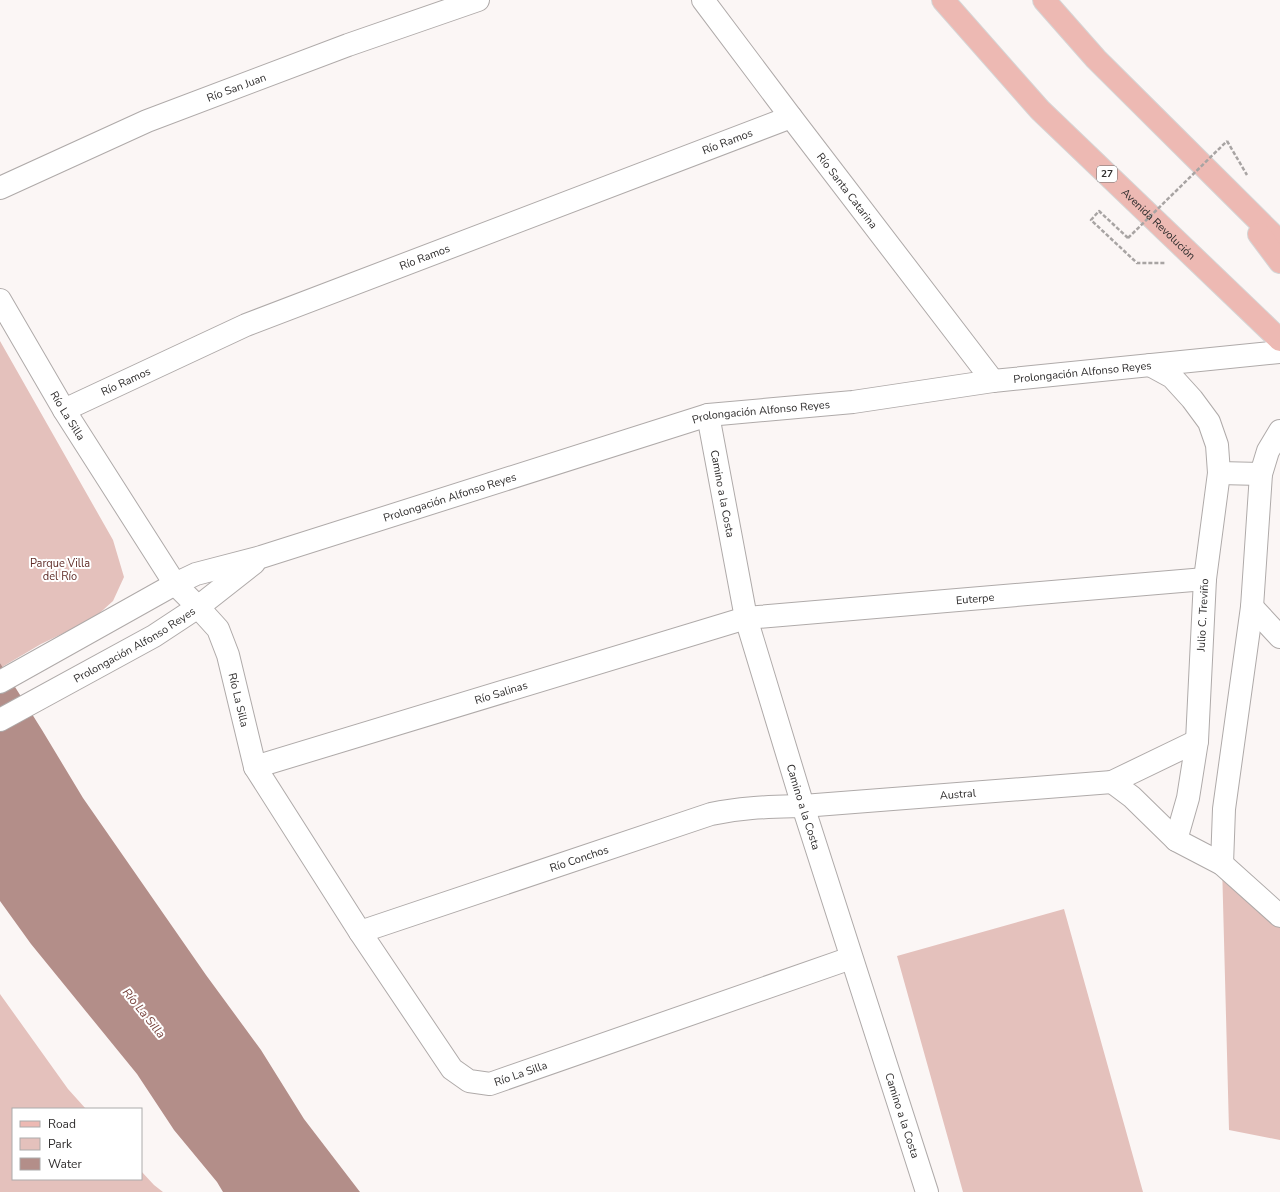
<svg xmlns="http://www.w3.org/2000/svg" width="1280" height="1192" font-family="'Nunito Sans',sans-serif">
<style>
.green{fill:#e4c1bc}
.water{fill:#b38e89}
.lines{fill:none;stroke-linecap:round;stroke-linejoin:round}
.minor-casing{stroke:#afaaa9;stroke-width:24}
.major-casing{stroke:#d5d5d5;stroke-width:24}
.path{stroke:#a8a4a3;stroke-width:2.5;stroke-dasharray:4 2;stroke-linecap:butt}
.minor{stroke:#fff;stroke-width:22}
.major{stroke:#edb9b3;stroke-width:22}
.path-bridge{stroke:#a8a4a3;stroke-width:2.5;stroke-dasharray:4 2;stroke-linecap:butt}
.labels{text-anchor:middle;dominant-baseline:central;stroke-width:4;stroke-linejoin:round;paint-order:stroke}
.shield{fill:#fff;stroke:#6d6c6c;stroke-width:1}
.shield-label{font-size:10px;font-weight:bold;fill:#2f2d2d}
.street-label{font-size:11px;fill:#2f2d2d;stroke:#fff}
.park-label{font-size:11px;fill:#602d28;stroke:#fff}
.water-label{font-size:12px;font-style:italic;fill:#78433d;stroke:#fff}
</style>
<rect width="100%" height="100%" fill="#fbf6f5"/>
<path class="green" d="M0 341 113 540 124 577 113 601 93 619 41 644 2 667 0 663Z
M1222 864 1280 915V1140L1229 1130Z
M1064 909 1143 1192H963L897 956Z
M0 994 68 1089 86 1109H13V1179H141V1171L154 1185 163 1192H0Z"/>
<path class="water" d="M0 663 42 730 83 798 206 975 261 1050 304 1119 360 1192H223L217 1182 174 1130 137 1074 31 944 0 901Z"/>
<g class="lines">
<g class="minor-casing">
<g id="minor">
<path id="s1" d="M703 0 791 117 993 381"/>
<path id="s2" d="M0 188 147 121 348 45 478 0"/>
<path id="s3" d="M0 300 64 410 175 584 198 607 218 629 228 655 255 767 360 932 452 1069 469 1081 490 1084 851 958"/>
<path d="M1150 365 1172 377 1192 399 1209 422 1217 445 1219 473 1205 579 1197 741 1188 798 1176 840"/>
<path id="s4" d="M64 410 246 325 791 117"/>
<path id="s5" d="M708 415 746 618 803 806 927 1192"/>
<path d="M1219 473 1261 474"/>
<path d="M1252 607 1280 637"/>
<path id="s6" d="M0 682 175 584 196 574 261 557 708 415 853 402 993 381 1280 352"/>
<path id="s7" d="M0 720 154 636 198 607 254 563"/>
<path id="s8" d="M255 767 746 618 1205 579"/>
<path d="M1112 782 1132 797 1176 840 1222 864 1280 916"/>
<path d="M1222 864 1224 809 1252 607 1261 474 1268 451 1280 431"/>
<path id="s9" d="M360 932 711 814C743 807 770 807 803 806L1112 782 1197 741"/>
</g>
</g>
<g class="major-casing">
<g id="major">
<path id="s10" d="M943 0 1040 110 1280 340"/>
<path d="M1044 0 1096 59 1280 242"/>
<path d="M1259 234 1280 262"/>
</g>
</g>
<path class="path" d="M1227 141 1247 175
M1128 238 1099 211 1091 220 1137 263H1165"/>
<use href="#minor" class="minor"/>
<use href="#major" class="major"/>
<path class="path-bridge" d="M1128 238 1227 141"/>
</g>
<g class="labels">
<rect class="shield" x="1097" y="166" width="20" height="16" rx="3"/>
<g class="shield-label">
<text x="1107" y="174">27</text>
</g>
<g class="street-label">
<text stroke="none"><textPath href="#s2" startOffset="257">Río San Juan</textPath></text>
<text stroke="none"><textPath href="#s4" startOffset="716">Río Ramos</textPath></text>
<text stroke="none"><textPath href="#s1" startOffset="239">Río Santa Catarina</textPath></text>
<text stroke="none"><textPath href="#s10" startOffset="311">Avenida Revolución</textPath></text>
<text stroke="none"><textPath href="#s4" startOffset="392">Río Ramos</textPath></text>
<text stroke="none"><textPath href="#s6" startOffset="1137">Prolongación Alfonso Reyes</textPath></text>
<text stroke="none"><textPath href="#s4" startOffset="68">Río Ramos</textPath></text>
<text stroke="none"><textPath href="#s6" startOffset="813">Prolongación Alfonso Reyes</textPath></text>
<text stroke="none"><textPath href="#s3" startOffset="134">Río La Silla</textPath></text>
<text stroke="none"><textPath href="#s5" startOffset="80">Camino a la Costa</textPath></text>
<text stroke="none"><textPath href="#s6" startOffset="489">Prolongación Alfonso Reyes</textPath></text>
<text stroke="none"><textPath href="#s8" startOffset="743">Euterpe</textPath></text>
<text transform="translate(1203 615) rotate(-87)">Julio C. Treviño</text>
<text stroke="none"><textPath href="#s7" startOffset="154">Prolongación Alfonso Reyes</textPath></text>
<text stroke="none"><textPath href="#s8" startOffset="257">Río Salinas</textPath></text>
<text stroke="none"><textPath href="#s3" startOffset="470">Río La Silla</textPath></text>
<text stroke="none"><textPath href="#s9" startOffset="618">Austral</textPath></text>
<text stroke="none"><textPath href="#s5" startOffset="404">Camino a la Costa</textPath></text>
<text stroke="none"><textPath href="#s9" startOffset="231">Río Conchos</textPath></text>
<text stroke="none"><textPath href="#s3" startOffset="974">Río La Silla</textPath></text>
<text stroke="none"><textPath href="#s5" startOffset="728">Camino a la Costa</textPath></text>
</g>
<g class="park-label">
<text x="60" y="563">Parque Villa<tspan x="60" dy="13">del Río</tspan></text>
</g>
<g class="water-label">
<text transform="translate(144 1013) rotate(51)">Río La Silla</text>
</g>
</g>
<rect x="12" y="1108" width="130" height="72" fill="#ffffff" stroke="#acabab"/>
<rect x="20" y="1121" width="20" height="6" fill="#edb9b3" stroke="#acabab"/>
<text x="48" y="1128" font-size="12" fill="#2f2d2d">Road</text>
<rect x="20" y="1138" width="20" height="12" fill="#e4c1bc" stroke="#acabab"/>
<text x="48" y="1148" font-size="12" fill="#2f2d2d">Park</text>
<rect x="20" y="1158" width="20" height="12" fill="#b38e89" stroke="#acabab"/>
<text x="48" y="1168" font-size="12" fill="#2f2d2d">Water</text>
</svg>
